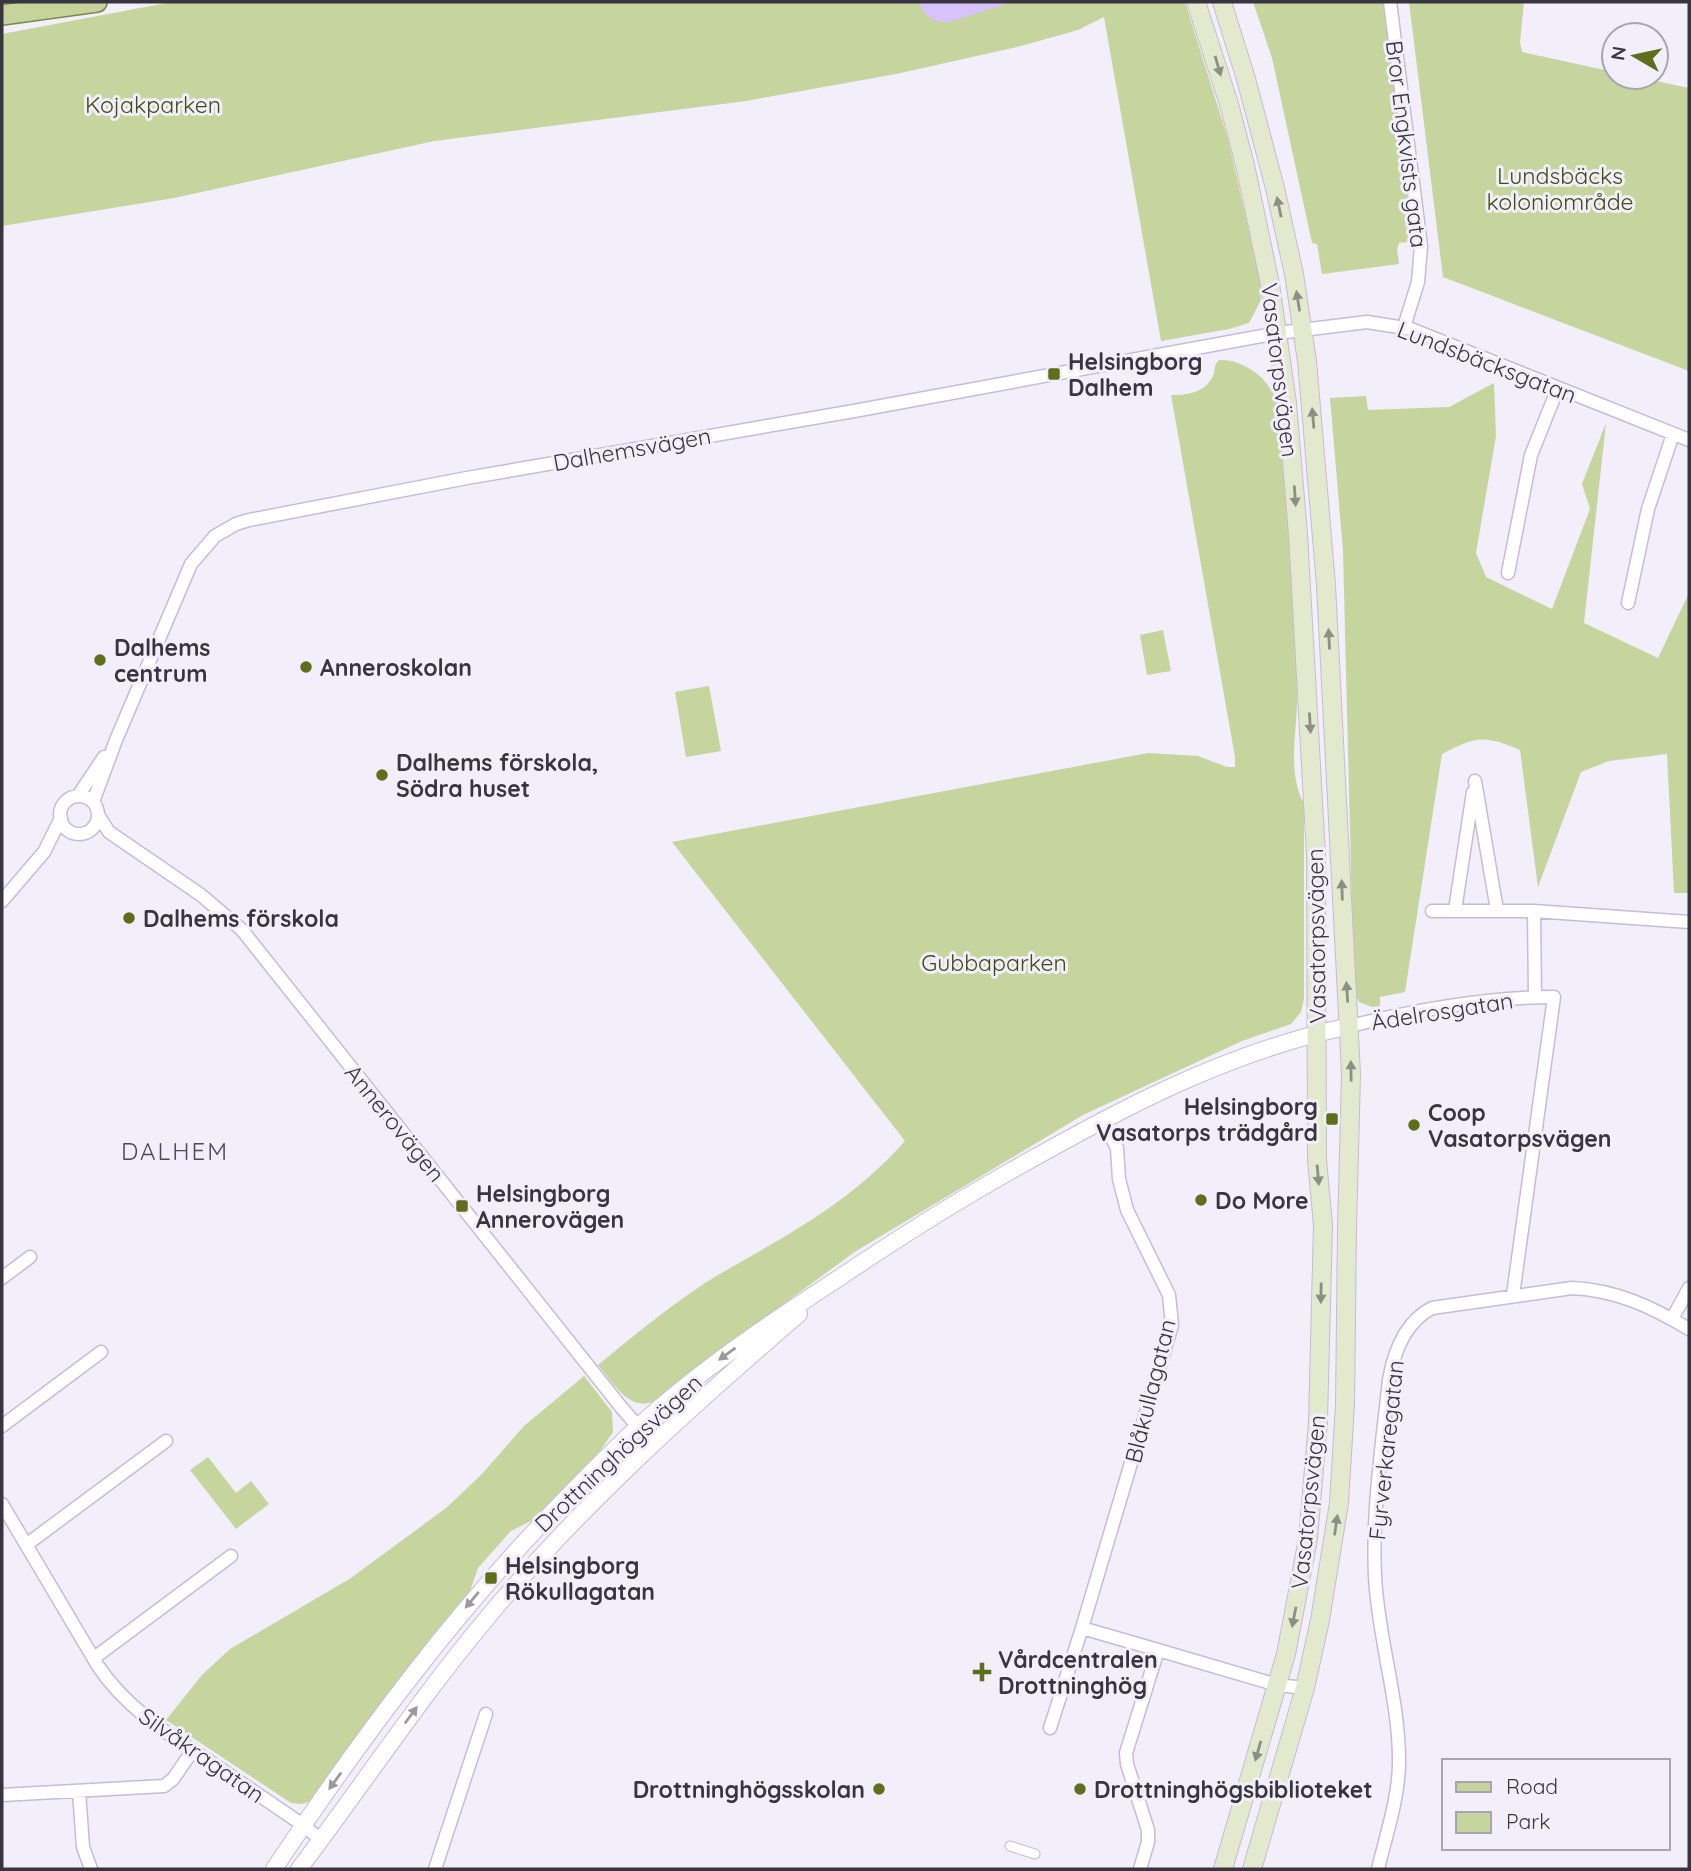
<svg xmlns="http://www.w3.org/2000/svg" width="1691" height="1871" font-family="Quicksand,sans-serif">
<style>
.green{fill:#c6d59d}
.water{fill:#d8c2fc}
.lines{fill:none;stroke-linecap:round;stroke-linejoin:round}
.pedestrian-casing{stroke:#c6bbd9;stroke-width:11}
.minor-casing{stroke:#c6bbd9;stroke-width:15}
.tertiary-casing{stroke:#c6bbd9;stroke-width:18}
.secondary-casing{stroke:#c6bbd9;stroke-width:20}
.primary-casing{stroke:#7c884e;stroke-width:22}
.pedestrian{stroke:#fff;stroke-width:9}
.minor{stroke:#fff;stroke-width:12}
.tertiary{stroke:#fff;stroke-width:16}
.secondary{stroke:#e2e9cc;stroke-width:18}
.primary{stroke:#c6d39a;stroke-width:19}
.oneway{fill:#8d8e86}
.oneway2{fill:#9c9aa0}
.poi-dot{fill:#5e6e1a;stroke:#f2eefa;stroke-width:2.5}
.labels{text-anchor:middle;dominant-baseline:central;stroke-width:6;stroke-linejoin:round;paint-order:stroke}
.park-label{font-size:23px;fill:#414c14;stroke:#f2eefa}
.street-label{font-size:23px;fill:#383440;stroke:#f2eefa}
.poi-label{font-size:23px;font-weight:bold;fill:#383440;stroke:#f2eefa;text-anchor:start}
.neighbourhood-label{font-size:24px;letter-spacing:2px;fill:#50465f;stroke:#f2eefa}
</style>
<rect width="100%" height="100%" fill="#f2eefa"/>
<path class="green" d="M172 2H1185L1228 139 1260 280 1261 300 1249 323 1229 329 1161 341 1104 17 1078 30 1021 46 896 74 746 101 434 141 174 198 2 226V34Z
M1253 2H1384L1415 241 1399 243 1397 249 1399 264 1322 274 1317 244 1312 243 1272 58Z
M1409 2H1524L1520 42 1522 52 1614 72V77H1637L1689 88V371L1443 277Z
M1219 360C1245 359 1271 380 1278 405 1284 423 1283 455 1285 475 1291 547 1295 621 1297 694 1298 731 1286 769 1304 804V999L1301 1012 1291 1024 1242 1041 1083 1115 856 1251 741 1335 661 1398C631 1416 616 1386 598 1365 636 1334 675 1301 718 1275 789 1234 850 1203 905 1141L672 842 1148 753 1198 756 1227 767H1235V757L1171 395C1187 395 1205 393 1213 376 1216 370 1213 366 1219 360Z
M1494 383 1496 436 1476 553 1486 577 1552 609 1590 509 1582 484 1606 423 1584 623 1658 658 1689 593V893H1674L1667 754 1609 761 1581 772 1538 887 1520 750C1484 735 1477 736 1442 754L1405 992 1380 997V1006L1372 1007 1359 1002 1354 990 1343 551 1330 398 1366 396 1368 410 1449 407Z
M1163 630 1171 671 1147 675 1140 635Z
M709 686 721 751 686 757 675 692Z
M584 1376 612 1412 613 1432 600 1451 533 1520 511 1531 478 1568 469 1594 426 1645 314 1800 302 1804 291 1803 166 1720 202 1675 230 1649 351 1578 446 1508 482 1474 524 1426Z
M208 1457 236 1493 251 1481 269 1504 236 1529 190 1470Z"/>
<path class="water" d="M919 2H1014L948 22C933 23 924 16 919 2Z"/>
<g class="lines">
<g class="pedestrian-casing">
<path id="pedestrian" d="M1010 1846 1035 1854"/>
</g>
<g class="minor-casing">
<path id="minor" d="M1390 2 1421 246 1418 282 1404 327
M1508 573 1531 455 1558 388
M1628 603 1648 509 1673 434
M1475 781 1497 910
M78 796 104 757
M60 815a19 19 0 1 1 38 0a19 19 0 1 1-38 0Z
M93 802 116 740 191 564 215 536 236 524 249 520 467 478 854 411 1278 333 1367 322 1411 329 1689 440
M98 815 109 832 201 895 242 930 621 1407 653 1444
M2 901 44 852 61 818
M1455 910 1473 792
M1432 911H1534
M1535 997 1534 911 1689 922
M1350 1026C1416 1010 1486 997 1554 997L1513 1295
M2 1278 30 1257
M1672 1319 1689 1288
M2 1426 101 1352
M2 1504 98 1666C126 1708 168 1734 209 1761 240 1782 272 1804 303 1825L321 1840
M26 1545 166 1441
M1082 1628 1158 1650
M94 1658 231 1556
M1050 1728 1082 1628 1172 1325 1169 1295 1127 1210 1119 1179 1117 1148 1102 1119
M79 1791 83 1847 91 1869
M2 1795 164 1786 173 1779 193 1750
M435 1869 486 1714
M1140 1869 1148 1842V1830L1127 1764 1126 1753 1158 1650 1277 1685 1305 1688
M1378 1869C1386 1835 1398 1801 1399 1765 1400 1701 1378 1640 1375 1576 1372 1511 1382 1445 1389 1380 1394 1351 1405 1322 1432 1308L1572 1288C1616 1290 1652 1307 1689 1329"/>
</g>
<g class="tertiary-casing">
<path id="tertiary" d="M274 1869C363 1735 460 1605 574 1490 605 1458 637 1426 671 1398 725 1353 784 1314 842 1276 897 1239 952 1204 1009 1172 1118 1110 1226 1052 1350 1026
M299 1869C362 1786 420 1698 487 1618 580 1506 689 1409 799 1314"/>
</g>
<g class="secondary-casing">
<path id="secondary" d="M1196 2 1229 104 1245 165 1270 284 1287 403 1298 534 1316 855 1317 1160 1323 1225 1318 1421 1308 1539 1286 1654 1223 1869
M1222 2 1246 79 1275 188 1294 274 1307 361 1326 585 1351 1074 1347 1230 1345 1405 1339 1503 1320 1620 1305 1688 1252 1869"/>
</g>
<g class="primary-casing">
<path id="primary" d="M2 15 97 2"/>
</g>
<use href="#pedestrian" class="pedestrian"/>
<use href="#minor" class="minor"/>
<use href="#tertiary" class="tertiary"/>
<use href="#secondary" class="secondary"/>
<use href="#primary" class="primary"/>
</g>
<defs><path id="oneway-solid" d="M-6-.8H1V-3.2L6.5 0L1 3.2V.8H-6Z" transform="scale(1.75)"/></defs>
<g class="oneway">
<use href="#oneway-solid" transform="translate(1218 66) rotate(74)"/>
<use href="#oneway-solid" transform="translate(1279 207) rotate(-102)"/>
<use href="#oneway-solid" transform="translate(1298 301) rotate(-99)"/>
<use href="#oneway-solid" transform="translate(1313 418) rotate(-95)"/>
<use href="#oneway-solid" transform="translate(1295 496) rotate(86)"/>
<use href="#oneway-solid" transform="translate(1329 639) rotate(-93)"/>
<use href="#oneway-solid" transform="translate(1310 723) rotate(87)"/>
<use href="#oneway-solid" transform="translate(1342 890) rotate(-92)"/>
<use href="#oneway-solid" transform="translate(1347 992) rotate(-94)"/>
<use href="#oneway-solid" transform="translate(1351 1071) rotate(-91)"/>
<use href="#oneway-solid" transform="translate(1318 1175) rotate(85)"/>
<use href="#oneway-solid" transform="translate(1321 1293) rotate(91)"/>
<use href="#oneway-solid" transform="translate(1336 1525) rotate(-82)"/>
<use href="#oneway-solid" transform="translate(1294 1617) rotate(101)"/>
<use href="#oneway-solid" transform="translate(1258 1751) rotate(106)"/>
</g>
<g class="oneway2">
<use href="#oneway-solid" transform="translate(727 1354) rotate(144)"/>
<use href="#oneway-solid" transform="translate(472 1600) rotate(130)"/>
<use href="#oneway-solid" transform="translate(411 1715) rotate(-54)"/>
<use href="#oneway-solid" transform="translate(335 1781) rotate(126)"/>
</g>
<g class="poi-dot">
<rect x="1047" y="367" width="14" height="14" rx="3.5"/>
<circle cx="100" cy="660" r="7"/>
<circle cx="306" cy="667" r="7"/>
<circle cx="382" cy="775" r="7"/>
<circle cx="129" cy="918" r="7"/>
<rect x="1325" y="1112" width="14" height="14" rx="3.5"/>
<circle cx="1414" cy="1125" r="7"/>
<circle cx="1201" cy="1200" r="7"/>
<rect x="455" y="1199" width="14" height="14" rx="3.5"/>
<rect x="484" y="1571" width="14" height="14" rx="3.5"/>
<path d="M978.5 1661.5h7v7h7v7h-7v7h-7v-7h-7v-7h7z"/>
<circle cx="879" cy="1789" r="7"/>
<circle cx="1080" cy="1789" r="7"/>
</g>
<g class="labels">
<g class="park-label">
<text x="153" y="104">Kojakparken</text>
<text x="1560" y="175">Lundsbäcks<tspan x="1560" dy="26">koloniområde</tspan></text>
<text x="994" y="962">Gubbaparken</text>
</g>
<g class="street-label">
<text transform="translate(1407 144) rotate(83)">Bror Engkvists gata</text>
<text transform="translate(1487 362) rotate(21)">Lundsbäcksgatan</text>
<text transform="translate(1280 370) rotate(83)">Vasatorpsvägen</text>
<text transform="translate(632 449) rotate(-10)">Dalhemsvägen</text>
<text transform="translate(1316 936) rotate(-91)">Vasatorpsvägen</text>
<text transform="translate(1442 1011) rotate(-9)">Ädelrosgatan</text>
<text transform="translate(395 1123) rotate(51)">Annerovägen</text>
<text transform="translate(1150 1391) rotate(-76)">Blåkullagatan</text>
<text transform="translate(1386 1450) rotate(-84)">Fyrverkaregatan</text>
<text transform="translate(618 1453) rotate(-43)">Drottninghögsvägen</text>
<text transform="translate(1308 1502) rotate(-84)">Vasatorpsvägen</text>
<text transform="translate(202 1755) rotate(35)">Silvåkragatan</text>
</g>
<g class="poi-label">
<text x="1068" y="361">Helsingborg<tspan x="1068" dy="26">Dalhem</tspan></text>
<text x="114" y="647">Dalhems<tspan x="114" dy="26">centrum</tspan></text>
<text x="320" y="667">Anneroskolan</text>
<text x="396" y="762">Dalhems förskola,<tspan x="396" dy="26">Södra huset</tspan></text>
<text x="143" y="918">Dalhems förskola</text>
<text x="1318" y="1106" text-anchor="end">Helsingborg<tspan x="1318" dy="26">Vasatorps trädgård</tspan></text>
<text x="1428" y="1112">Coop<tspan x="1428" dy="26">Vasatorpsvägen</tspan></text>
<text x="476" y="1193">Helsingborg<tspan x="476" dy="26">Annerovägen</tspan></text>
<text x="1215" y="1200">Do More</text>
<text x="505" y="1565">Helsingborg<tspan x="505" dy="26">Rökullagatan</tspan></text>
<text x="998" y="1659">Vårdcentralen<tspan x="998" dy="26">Drottninghög</tspan></text>
<text x="865" y="1789" text-anchor="end">Drottninghögsskolan</text>
<text x="1094" y="1789">Drottninghögsbiblioteket</text>
</g>
<g class="neighbourhood-label">
<text x="175" y="1151">DALHEM</text>
</g>
</g>
<rect width="1691" height="1871" fill="none" stroke="#383440" stroke-width="7"/>
<rect x="1442" y="1759" width="228" height="91" fill="#f2eefa" stroke="#a8a4b0" stroke-width="2"/>
<rect x="1456" y="1782" width="35" height="10" fill="#c6d39a" stroke="#a8a4b0" stroke-width="2"/>
<text x="1506" y="1794" font-size="21" fill="#383440">Road</text>
<rect x="1456" y="1812" width="35" height="21" fill="#c6d59d" stroke="#a8a4b0" stroke-width="2"/>
<text x="1506" y="1829" font-size="21" fill="#383440">Park</text>
<g transform="translate(1635 56) rotate(279)"><circle r="33" fill="#f2eefa" stroke="#a8a4b0" stroke-width="2"/>
<path d="M0-5L12 26L0 18L-12 26Z" fill="#5e6e1a"/>
<text y="-10" font-size="19" font-weight="bold" text-anchor="middle" fill="#383440">N</text>
</g>
</svg>
